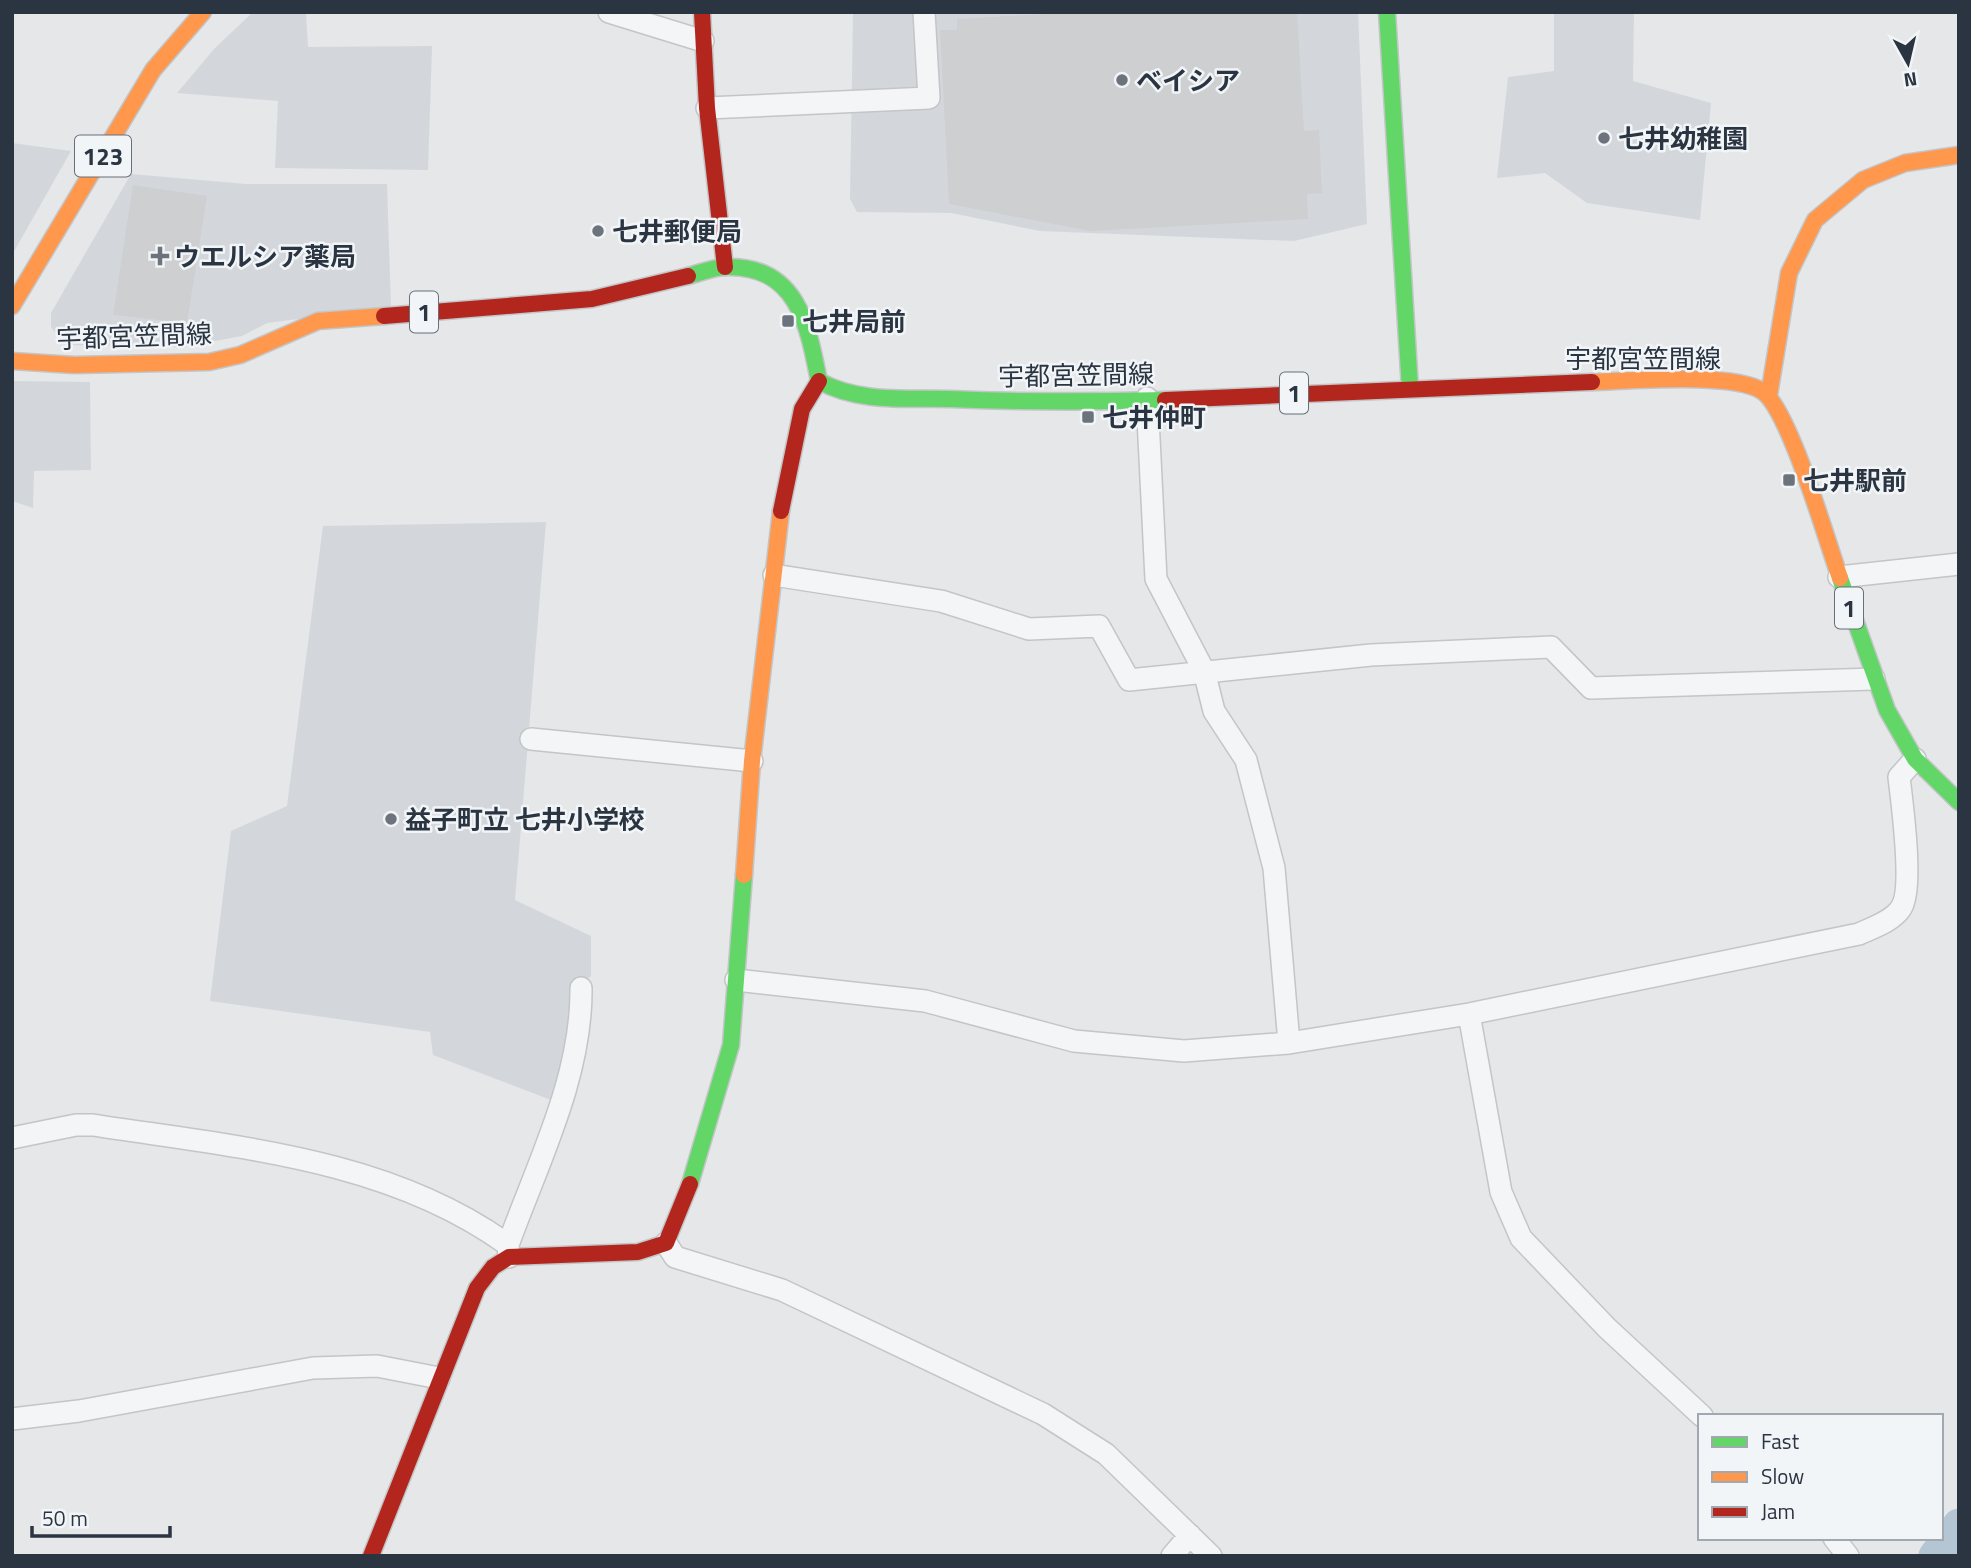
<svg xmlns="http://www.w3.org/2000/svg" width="1971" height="1568" font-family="'Titillium Web','Noto Sans JP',sans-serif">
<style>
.built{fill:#d3d7dc}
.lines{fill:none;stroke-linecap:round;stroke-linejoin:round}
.river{stroke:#b4c5d3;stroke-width:33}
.building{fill:#cdcfd1}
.street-casing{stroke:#c3c5c7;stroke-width:24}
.fast-casing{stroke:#c3c5c7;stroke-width:19}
.slow-casing{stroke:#c3c5c7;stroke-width:19}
.jam-casing{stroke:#c3c5c7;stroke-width:19}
.street{stroke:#f3f5f6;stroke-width:21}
.fast{stroke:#63d668;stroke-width:16}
.slow{stroke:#ff974d;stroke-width:16}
.jam{stroke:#b3261e;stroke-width:16}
.poi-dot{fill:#6c737c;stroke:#f2f5f8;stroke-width:2.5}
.labels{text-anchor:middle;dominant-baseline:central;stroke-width:5;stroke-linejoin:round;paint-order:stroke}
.shield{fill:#f2f5f8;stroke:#676f79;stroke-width:2}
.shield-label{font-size:24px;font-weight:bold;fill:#2b3542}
.poi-label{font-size:26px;font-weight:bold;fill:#2b3542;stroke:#f2f5f8;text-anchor:start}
.street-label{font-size:26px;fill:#2b3542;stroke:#f2f5f8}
</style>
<rect width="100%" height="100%" fill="#e5e7e9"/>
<path class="built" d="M253 12H306L308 47 432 46 428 170 275 168 278 101 177 93 215 48Z
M853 12H1358L1367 224 1294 241 1040 231 951 213 857 212 850 199Z
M1554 12H1634L1633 81 1711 103 1700 220 1587 203 1545 173 1497 178 1508 77 1554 71Z
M12 143 71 151 12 255Z
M131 174 246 184H387L391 307 267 323 242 336 183 347 71 345 60 339 51 327V313Z
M12 381 90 382 91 470 34 471 33 508 12 501Z
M546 522 515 900 591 936V976L571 995 573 1026 551 1100 433 1055 430 1032 210 1001 231 831 287 806 323 526Z"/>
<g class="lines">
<path class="river" d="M1935 1556 1959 1525"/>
</g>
<path class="building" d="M1080 12H1297L1304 131 1319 130 1322 193 1307 194 1308 219 1090 231 949 204 940 30H957V19Z
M133 185 207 196 187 323 113 315Z"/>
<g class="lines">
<g class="street-casing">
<path id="street" d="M609 12 703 41
M707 108 929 98 924 12
M1147 398 1156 579 1204 671 1214 711 1246 760 1274 868 1289 1043
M774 575 941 601 1029 629 1099 626 1129 680 1371 655 1551 647 1591 688 1874 679
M1839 577 1959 564
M531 739 752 761
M736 980 925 1001 1074 1041 1184 1051 1289 1043 1469 1014 1859 934C1872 928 1893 921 1901 908 1914 889 1902 803 1899 777L1915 759
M1469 1014 1501 1192 1521 1238 1607 1328 1702 1416
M12 1138 76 1125H93C234 1147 388 1158 508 1245
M666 1243 675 1257 782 1290 1043 1414 1106 1454 1211 1556
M509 1257 508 1245C538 1162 582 1077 581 988
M12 1419 79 1411 313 1368 377 1366 439 1378
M1834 1538 1848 1556
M1172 1556 1190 1535"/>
</g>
<g class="fast-casing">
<path id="fast" d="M1387 12 1410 389
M688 276C700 273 714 267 726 267 798 265 808 326 819 381 858 403 907 398 950 399 1022 402 1093 402 1165 400
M1840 578 1887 710 1915 759 1959 802
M690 1184 731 1045 744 875"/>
</g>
<g class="slow-casing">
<path id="slow" d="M12 306 153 70 203 12
M12 361 74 365 209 362 240 355 318 321 384 316
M1592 382C1630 381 1733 372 1762 391 1789 408 1827 542 1840 578
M1769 395 1789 273 1815 220 1863 180 1905 163 1959 155
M744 875 752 761 781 511"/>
</g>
<g class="jam-casing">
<path id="jam" d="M702 12 707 108 725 267
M384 316 592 299 688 276
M1165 400 1592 382
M781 511 802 409 819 381
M371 1556 477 1288 493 1267 509 1257 638 1252 666 1243 690 1184"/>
</g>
<use href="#street" class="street"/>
<use href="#fast" class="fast"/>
<use href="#slow" class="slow"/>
<use href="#jam" class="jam"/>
</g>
<g class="poi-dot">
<circle cx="1122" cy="80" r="7"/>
<circle cx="1604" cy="138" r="7"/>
<circle cx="598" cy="231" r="7"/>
<path d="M156.5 245.5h7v7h7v7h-7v7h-7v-7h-7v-7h7z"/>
<rect x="781" y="314" width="14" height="14" rx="3.5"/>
<rect x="1081" y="410" width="14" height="14" rx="3.5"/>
<rect x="1782" y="473" width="14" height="14" rx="3.5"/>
<circle cx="391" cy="819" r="7"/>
</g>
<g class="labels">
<g class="shield">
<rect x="75" y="135.5" width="56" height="41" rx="5"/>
<rect x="410" y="291.5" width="28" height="41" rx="5"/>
<rect x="1280" y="372.5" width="28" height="41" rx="5"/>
<rect x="1835" y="587.5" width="28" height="41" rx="5"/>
</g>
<g class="shield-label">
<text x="103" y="156">123</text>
<text x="424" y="312">1</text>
<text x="1294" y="393">1</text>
<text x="1849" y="608">1</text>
</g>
<g class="poi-label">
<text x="1136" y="80">ベイシア</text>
<text x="1618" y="138">七井幼稚園</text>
<text x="612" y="231">七井郵便局</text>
<text x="174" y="256">ウエルシア薬局</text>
<text x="802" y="321">七井局前</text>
<text x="1102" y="417">七井仲町</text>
<text x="1803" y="480">七井駅前</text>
<text x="405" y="819">益子町立 七井小学校</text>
</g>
<g class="street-label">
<text transform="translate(134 336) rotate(-2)">宇都宮笠間線</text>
<text x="1643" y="358">宇都宮笠間線</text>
<text transform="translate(1076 375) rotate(-1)">宇都宮笠間線</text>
</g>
</g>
<rect width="1971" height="1568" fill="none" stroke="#2b3542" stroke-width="28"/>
<rect x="1698" y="1414" width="245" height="126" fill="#f2f5f8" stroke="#a2a8af" stroke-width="2"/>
<rect x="1712" y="1437" width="35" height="10" fill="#63d668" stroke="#a2a8af" stroke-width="2"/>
<text x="1761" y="1449" font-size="21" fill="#2b3542">Fast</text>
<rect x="1712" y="1472" width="35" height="10" fill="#ff974d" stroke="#a2a8af" stroke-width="2"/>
<text x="1761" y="1484" font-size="21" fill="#2b3542">Slow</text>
<rect x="1712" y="1507" width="35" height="10" fill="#b3261e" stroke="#a2a8af" stroke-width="2"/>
<text x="1761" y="1519" font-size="21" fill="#2b3542">Jam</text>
<g transform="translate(1908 63) rotate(172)" stroke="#f2f5f8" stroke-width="5" paint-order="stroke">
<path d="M0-5L12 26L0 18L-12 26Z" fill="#2b3542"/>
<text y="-10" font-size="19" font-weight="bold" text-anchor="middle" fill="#2b3542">N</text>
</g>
<path d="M32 1526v10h138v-10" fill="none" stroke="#2b3542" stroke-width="3.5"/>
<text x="42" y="1526" font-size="21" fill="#2b3542" stroke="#f2f5f8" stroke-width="5" paint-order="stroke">50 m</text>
</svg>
